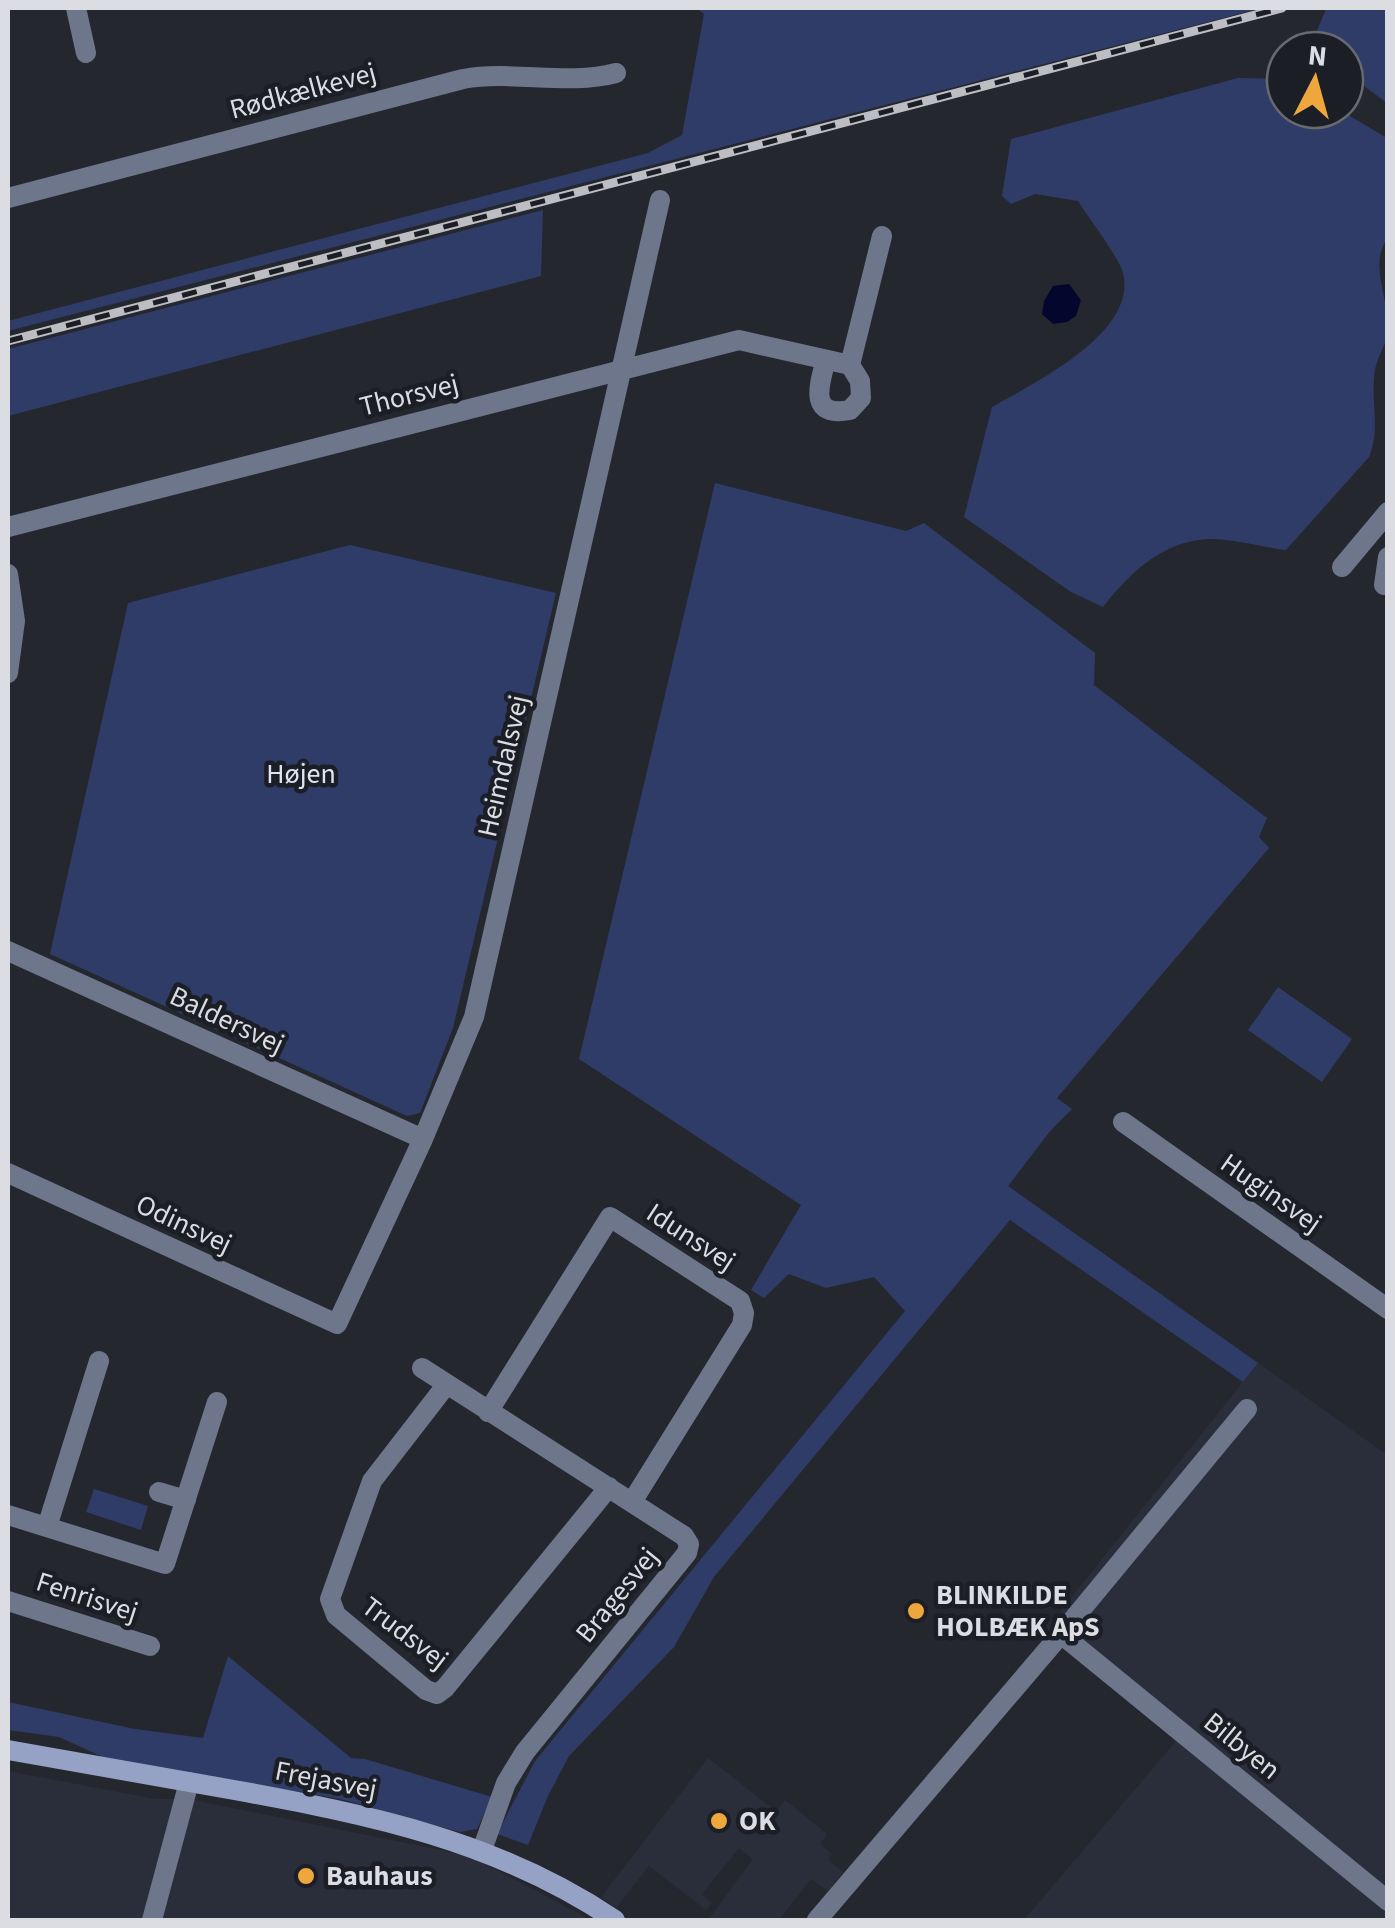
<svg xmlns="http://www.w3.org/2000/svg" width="1395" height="1928" font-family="'Source Sans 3',sans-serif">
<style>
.built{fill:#2a2e3b}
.green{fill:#2f3c68}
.water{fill:#04062d}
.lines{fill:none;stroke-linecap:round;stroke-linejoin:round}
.street{stroke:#6e768c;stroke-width:20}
.secondary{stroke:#96a2c5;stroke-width:20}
.rail-casing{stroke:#bcbec3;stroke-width:9}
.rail{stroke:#1b1e24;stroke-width:5;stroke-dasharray:15;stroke-linecap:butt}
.poi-dot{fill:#eea73d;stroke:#1b1e24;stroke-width:4}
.labels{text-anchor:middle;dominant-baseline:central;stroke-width:9;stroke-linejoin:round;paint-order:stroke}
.street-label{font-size:28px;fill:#dbdde2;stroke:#1b1e24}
.park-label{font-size:28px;fill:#dee4f3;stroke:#1b1e24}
.poi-label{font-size:28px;font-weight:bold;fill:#dbdde2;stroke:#1b1e24;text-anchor:start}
</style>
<rect width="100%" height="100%" fill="#25272e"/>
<path class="built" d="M1258 1363 1387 1455V1920H1024L1176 1741 1044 1632Z
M708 1758 776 1811 785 1800 827 1834 820 1844 832 1854 828 1860 843 1872 828 1891 811 1879 779 1920H708L753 1859 739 1848 702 1894 712 1903 706 1910 649 1866 616 1908 601 1897Z
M8 1771 155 1799H188L470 1856 591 1920H8Z"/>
<path class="green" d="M696 8H1262L8 331V321L648 153 682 135 704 14Z
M1333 8H1387V103L1345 72V50H1309L1326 9Z
M1238 78 1285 79V110H1340L1387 138V239C1368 266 1391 303 1388 332 1386 345 1377 357 1375 370 1370 400 1381 428 1369 457L1286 550C1261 547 1232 538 1207 539 1161 542 1129 574 1103 607L1071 592 964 517 992 407C1034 383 1138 333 1123 273 1119 257 1088 217 1078 201L1035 194 1011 204 1002 196 1011 139Z
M543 210 541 276 8 416V349Z
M715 483 906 531 924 523 1095 653 1094 685 1267 818 1259 837 1269 848 1057 1098 1072 1109 1051 1130 1008 1186 1258 1363 1243 1382 1010 1220 714 1577 674 1647 569 1756 548 1796 528 1845 497 1834 535 1761 905 1311 874 1277 826 1288 789 1274 764 1298 751 1290 801 1205 579 1059Z
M350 545 556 593 453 1028 420 1113 407 1116 50 954 128 603Z
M1278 987 1352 1039 1322 1082 1248 1030Z
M94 1489 148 1506 141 1530 86 1512Z
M228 1656 351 1758 365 1759 492 1797 477 1829 460 1832 340 1799 107 1759 59 1737 8 1730V1702L135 1729 203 1738Z"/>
<path class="water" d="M1069 284 1081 300 1076 316 1067 322 1053 324 1042 314 1044 301 1053 286Z"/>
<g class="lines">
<path class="street" d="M76 8 86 53
M8 198 463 79C514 70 567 86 616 73
M826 360C819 385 808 418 850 410L861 398 860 381 850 365
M8 527 739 340 850 365 882 236
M1342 567 1388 512
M8 574 15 621 8 673
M1384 585 1388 557
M8 951 423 1139
M1123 1122 1388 1309
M8 1173 337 1324 423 1139 474 1017 660 200
M422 1368 684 1536 689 1544 687 1553 525 1752 506 1783 482 1850
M447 1384 372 1481 330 1599 336 1615 426 1690 437 1694 445 1688 609 1487
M488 1412 610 1217 740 1301 744 1313 742 1325 632 1502
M159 1492 186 1500
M8 1515 165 1564 217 1402
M47 1527 99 1361
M8 1601 150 1646
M1061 1634 1247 1409
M152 1920 189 1782
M817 1920 1061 1634 1388 1901"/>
<path class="secondary" d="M8 1750C83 1763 159 1777 234 1790 372 1815 497 1841 615 1920"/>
<g class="rail-casing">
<path id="rail" d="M8 341 1282 8"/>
</g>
<use href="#rail" class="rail"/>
</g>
<g class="poi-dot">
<circle cx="916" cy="1611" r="10"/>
<circle cx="719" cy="1821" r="10"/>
<circle cx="306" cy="1876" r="10"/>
</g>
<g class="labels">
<g class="street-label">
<text transform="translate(303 91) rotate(-15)">Rødkælkevej</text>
<text transform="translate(409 395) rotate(-14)">Thorsvej</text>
<text transform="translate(503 766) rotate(-77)">Heimdalsvej</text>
<text transform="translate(227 1020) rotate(25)">Baldersvej</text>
<text transform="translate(1271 1193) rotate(35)">Huginsvej</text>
<text transform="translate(184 1224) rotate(25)">Odinsvej</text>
<text transform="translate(691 1237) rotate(33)">Idunsvej</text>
<text transform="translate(617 1595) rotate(-51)">Bragesvej</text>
<text transform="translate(87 1597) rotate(18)">Fenrisvej</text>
<text transform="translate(405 1633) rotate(37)">Trudsvej</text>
<text transform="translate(1242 1746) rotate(39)">Bilbyen</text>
<text transform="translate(326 1780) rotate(11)">Frejasvej</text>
</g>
<g class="park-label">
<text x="301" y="774">Højen</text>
</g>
<g class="poi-label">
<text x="936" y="1595">BLINKILDE<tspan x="936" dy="32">HOLBÆK ApS</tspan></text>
<text x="739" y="1821">OK</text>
<text x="326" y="1876">Bauhaus</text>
</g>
</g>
<rect width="1395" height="1928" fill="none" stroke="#dbdde2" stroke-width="20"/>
<g transform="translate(1315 80) rotate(6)"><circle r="48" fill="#1b1e24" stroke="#686a70" stroke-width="2.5"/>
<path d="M0-8L18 38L0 25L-18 38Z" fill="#eea73d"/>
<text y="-15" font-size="28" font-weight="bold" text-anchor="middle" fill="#dbdde2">N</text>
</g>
</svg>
